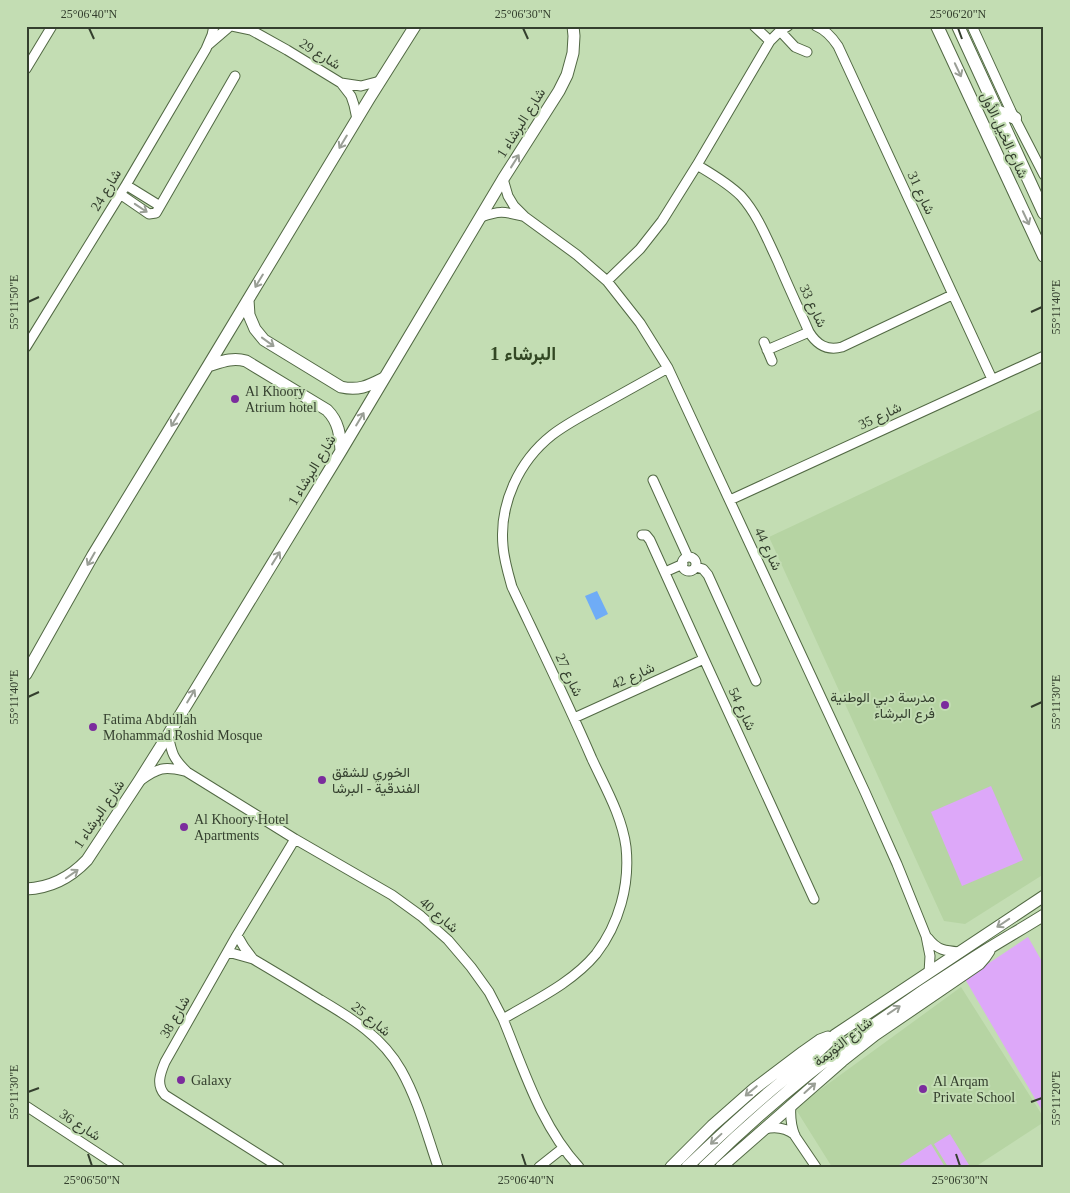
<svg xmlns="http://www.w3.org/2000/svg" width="1070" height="1193" font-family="'Times New Roman',Vazirmatn,serif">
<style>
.built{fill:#b6d4a3}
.green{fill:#dda8f9}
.water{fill:#6facf6}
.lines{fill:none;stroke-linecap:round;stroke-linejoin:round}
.minor-casing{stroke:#526944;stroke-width:11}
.tertiary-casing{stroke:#526944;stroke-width:13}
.secondary-casing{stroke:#526944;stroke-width:14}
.minor{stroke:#fff;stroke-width:9}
.tertiary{stroke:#fff;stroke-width:11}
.secondary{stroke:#fff;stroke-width:12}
.oneway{stroke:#9a9f96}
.ticks{fill:none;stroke:#343f2e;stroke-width:2}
.poi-dot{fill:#7b2c9d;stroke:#c3ddb3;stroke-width:2}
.labels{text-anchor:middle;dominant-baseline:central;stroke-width:4;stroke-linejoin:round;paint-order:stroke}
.street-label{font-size:14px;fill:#343f2e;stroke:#c3ddb3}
.poi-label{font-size:14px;fill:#343f2e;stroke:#c3ddb3;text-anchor:start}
.district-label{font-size:19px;font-weight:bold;fill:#324723;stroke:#c3ddb3}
.neatline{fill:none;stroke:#343f2e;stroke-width:2}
.ticks-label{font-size:12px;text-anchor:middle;fill:#343f2e}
</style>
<rect width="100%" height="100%" fill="#c3ddb3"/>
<path class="built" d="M1044 408V874L965 924 944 921 769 537Z
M961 987 1044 1118V1122L975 1167H832L795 1108Z"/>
<path class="green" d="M991 786 1023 860 962 886 931 812Z
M1028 937 1044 965V1114L965 979Z
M950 1134 969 1165 966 1167H948L934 1144Z
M931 1144 945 1167H896Z"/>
<path class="water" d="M597 591 608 614 596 620 585 596Z"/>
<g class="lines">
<g class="minor-casing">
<path id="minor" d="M232 26 251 30 287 50 341 83 351 96 354 105 357 119
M754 26 770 41
M816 26C826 30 832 37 838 46L992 379
M972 26 1011 111 1044 175
M780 31 795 47 807 52
M208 45 229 27
M26 69 52 26
M341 83 361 86 380 81
M697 165C712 174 728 183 741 196 758 215 767 239 778 262 788 286 799 309 809 332 817 345 827 351 842 347L952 295
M503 179 508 196 514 206 525 217 577 255 607 281 640 323 668 368 865 792 897 864 926 936 930 956 929 973
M126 185 160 206
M120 194 149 214 156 213 235 76
M481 217C499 211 503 211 522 216
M607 281 640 249 662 221 697 165 770 41 780 31 788 26
M764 342 772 361
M26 347 126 185 206 49 212 35 214 26
M767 350 809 332
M653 480 688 557
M730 500 1044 356
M642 535H646L650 540 704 659 814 899
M682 564a7 7 0 1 1 14 0a7 7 0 1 1-14 0Z
M696 567 703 569 708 575 756 681
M665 572 683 564
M574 718 704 659
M168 735C172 754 173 758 187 772L295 839 392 895 421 916 448 940 471 967 489 992 503 1019C524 1070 541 1126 579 1167
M141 780C158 768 164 766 184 771
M237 935 244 947 253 959C275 972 297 985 319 999 351 1018 382 1036 401 1070 418 1100 427 1135 438 1167
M928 938C938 951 946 951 961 952
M228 952 253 959
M503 1019C535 1000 572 983 596 954 619 924 630 885 626 847 622 816 605 787 592 759 567 701 539 644 512 587 508 573 504 560 503 546 499 504 519 461 552 435 566 424 582 416 598 407 621 394 645 381 668 368
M791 1105C790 1116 791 1126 795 1136L816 1167
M26 1106 119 1167
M765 1129C777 1126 786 1128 795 1135
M279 1167 165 1095C156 1085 160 1074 165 1062L237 935 295 839
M539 1167 563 1148"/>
</g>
<g class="tertiary-casing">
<path id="tertiary" d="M248 300 249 315 255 329 264 340 341 387C359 391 368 386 384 378
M208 366C221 362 232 357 246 361L327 410C339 422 340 435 341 451
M26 674 93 555 208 366 369 99 415 26
M26 889C51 888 70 878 87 860L139 781 168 735 341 451 503 179 559 91 567 75 573 53 574 36 573 26
M671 1167 712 1126 754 1089 803 1052 820 1040 828 1037
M687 1167C713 1142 740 1117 768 1093 789 1075 817 1056 835 1035L1044 896
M704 1167C753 1119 806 1074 861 1034 897 1008 934 983 972 959 995 944 1020 930 1044 915
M721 1167 842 1061 875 1035 979 964 985 957 989 951"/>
</g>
<g class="secondary-casing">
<path id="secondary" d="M937 26 1044 256
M958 26 1044 213
M997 111 1015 118"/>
</g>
<use href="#minor" class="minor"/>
<use href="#tertiary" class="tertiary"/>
<use href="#secondary" class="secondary"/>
</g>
<defs><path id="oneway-shaft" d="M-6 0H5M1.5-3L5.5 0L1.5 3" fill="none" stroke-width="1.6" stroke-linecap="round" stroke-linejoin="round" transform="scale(1.25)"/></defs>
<g class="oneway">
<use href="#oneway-shaft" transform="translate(958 70) rotate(65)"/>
<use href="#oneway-shaft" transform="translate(343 142) rotate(121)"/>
<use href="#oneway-shaft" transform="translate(515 161) rotate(-58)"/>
<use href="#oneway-shaft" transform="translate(141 208) rotate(34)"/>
<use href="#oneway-shaft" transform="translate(1026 218) rotate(65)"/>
<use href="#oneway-shaft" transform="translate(259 281) rotate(121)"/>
<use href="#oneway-shaft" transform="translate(268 342) rotate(36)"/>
<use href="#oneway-shaft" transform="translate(360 419) rotate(-59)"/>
<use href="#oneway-shaft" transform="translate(175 420) rotate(121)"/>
<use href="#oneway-shaft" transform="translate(276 558) rotate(-58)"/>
<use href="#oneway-shaft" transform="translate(91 559) rotate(120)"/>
<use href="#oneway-shaft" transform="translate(191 696) rotate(-59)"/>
<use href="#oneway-shaft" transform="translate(72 874) rotate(-35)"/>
<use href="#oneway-shaft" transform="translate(1003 923) rotate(146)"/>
<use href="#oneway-shaft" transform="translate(894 1010) rotate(-34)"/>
<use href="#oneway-shaft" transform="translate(810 1088) rotate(-42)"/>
<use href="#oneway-shaft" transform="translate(751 1091) rotate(140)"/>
<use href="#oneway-shaft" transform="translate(716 1139) rotate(137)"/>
</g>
<path class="ticks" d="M89 28 94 39M523 28 528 39M958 28 962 39M28 302 39 297M1031 312 1042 307M28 697 39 692M1031 707 1042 702M28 1092 39 1088M1031 1102 1042 1098M88 1154 92 1166M522 1154 526 1166M956 1154 960 1166"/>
<g class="poi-dot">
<circle cx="235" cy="399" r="5"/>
<circle cx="945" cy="705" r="5"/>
<circle cx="93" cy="727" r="5"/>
<circle cx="322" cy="780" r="5"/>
<circle cx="184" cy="827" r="5"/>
<circle cx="181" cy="1080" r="5"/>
<circle cx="923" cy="1089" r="5"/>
</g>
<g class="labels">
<g class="street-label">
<text transform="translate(320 54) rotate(32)">شارع 29</text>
<text transform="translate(521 123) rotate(-58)">شارع البرشاء 1</text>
<text transform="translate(1004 135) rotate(65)">شارع الخيل الأول</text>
<text transform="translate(106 190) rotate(-59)">شارع 24</text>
<text transform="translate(921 193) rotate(65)">شارع 31</text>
<text transform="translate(813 306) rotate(65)">شارع 33</text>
<text transform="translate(880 416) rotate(-25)">شارع 35</text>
<text transform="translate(312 470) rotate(-59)">شارع البرشاء 1</text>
<text transform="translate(768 549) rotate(65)">شارع 44</text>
<text transform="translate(569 675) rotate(65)">شارع 27</text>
<text transform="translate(633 676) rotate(-24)">شارع 42</text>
<text transform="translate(742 709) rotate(65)">شارع 54</text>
<text transform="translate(99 814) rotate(-56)">شارع البرشاء 1</text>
<text transform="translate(439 915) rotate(41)">شارع 40</text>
<text transform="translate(175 1017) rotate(-60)">شارع 38</text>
<text transform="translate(371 1019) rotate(39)">شارع 25</text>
<text transform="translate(843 1042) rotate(-38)">شارع الثويمة</text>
<text transform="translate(80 1125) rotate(33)">شارع 36</text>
</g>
<g class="poi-label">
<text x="245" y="391">Al Khoory<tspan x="245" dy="16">Atrium hotel</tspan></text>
<text x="935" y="697" text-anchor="end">مدرسة دبي الوطنية<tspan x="935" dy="16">فرع البرشاء</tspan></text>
<text x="103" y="719">Fatima Abdullah<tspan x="103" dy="16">Mohammad Roshid Mosque</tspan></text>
<text x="332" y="772">الخوري للشقق<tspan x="332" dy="16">الفندقية - البرشا</tspan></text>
<text x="194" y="819">Al Khoory Hotel<tspan x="194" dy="16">Apartments</tspan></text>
<text x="191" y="1080">Galaxy</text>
<text x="933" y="1081">Al Arqam<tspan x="933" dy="16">Private School</tspan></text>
</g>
<g class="district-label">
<text x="523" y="353">البرشاء 1</text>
</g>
</g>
<rect width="1070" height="1193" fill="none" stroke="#c3ddb3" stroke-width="55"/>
<rect x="28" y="28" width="1014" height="1138" class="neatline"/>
<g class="ticks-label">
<text x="89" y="18">25°06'40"N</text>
<text x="523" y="18">25°06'30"N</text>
<text x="958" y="18">25°06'20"N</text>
<text transform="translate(14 302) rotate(-90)" y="4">55°11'50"E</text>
<text transform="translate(1056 307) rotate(-90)" y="4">55°11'40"E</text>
<text transform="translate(14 697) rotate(-90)" y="4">55°11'40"E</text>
<text transform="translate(1056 702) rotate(-90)" y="4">55°11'30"E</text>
<text transform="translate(14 1092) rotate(-90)" y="4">55°11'30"E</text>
<text transform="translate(1056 1098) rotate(-90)" y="4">55°11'20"E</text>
<text x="92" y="1184">25°06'50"N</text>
<text x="526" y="1184">25°06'40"N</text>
<text x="960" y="1184">25°06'30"N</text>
</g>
</svg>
